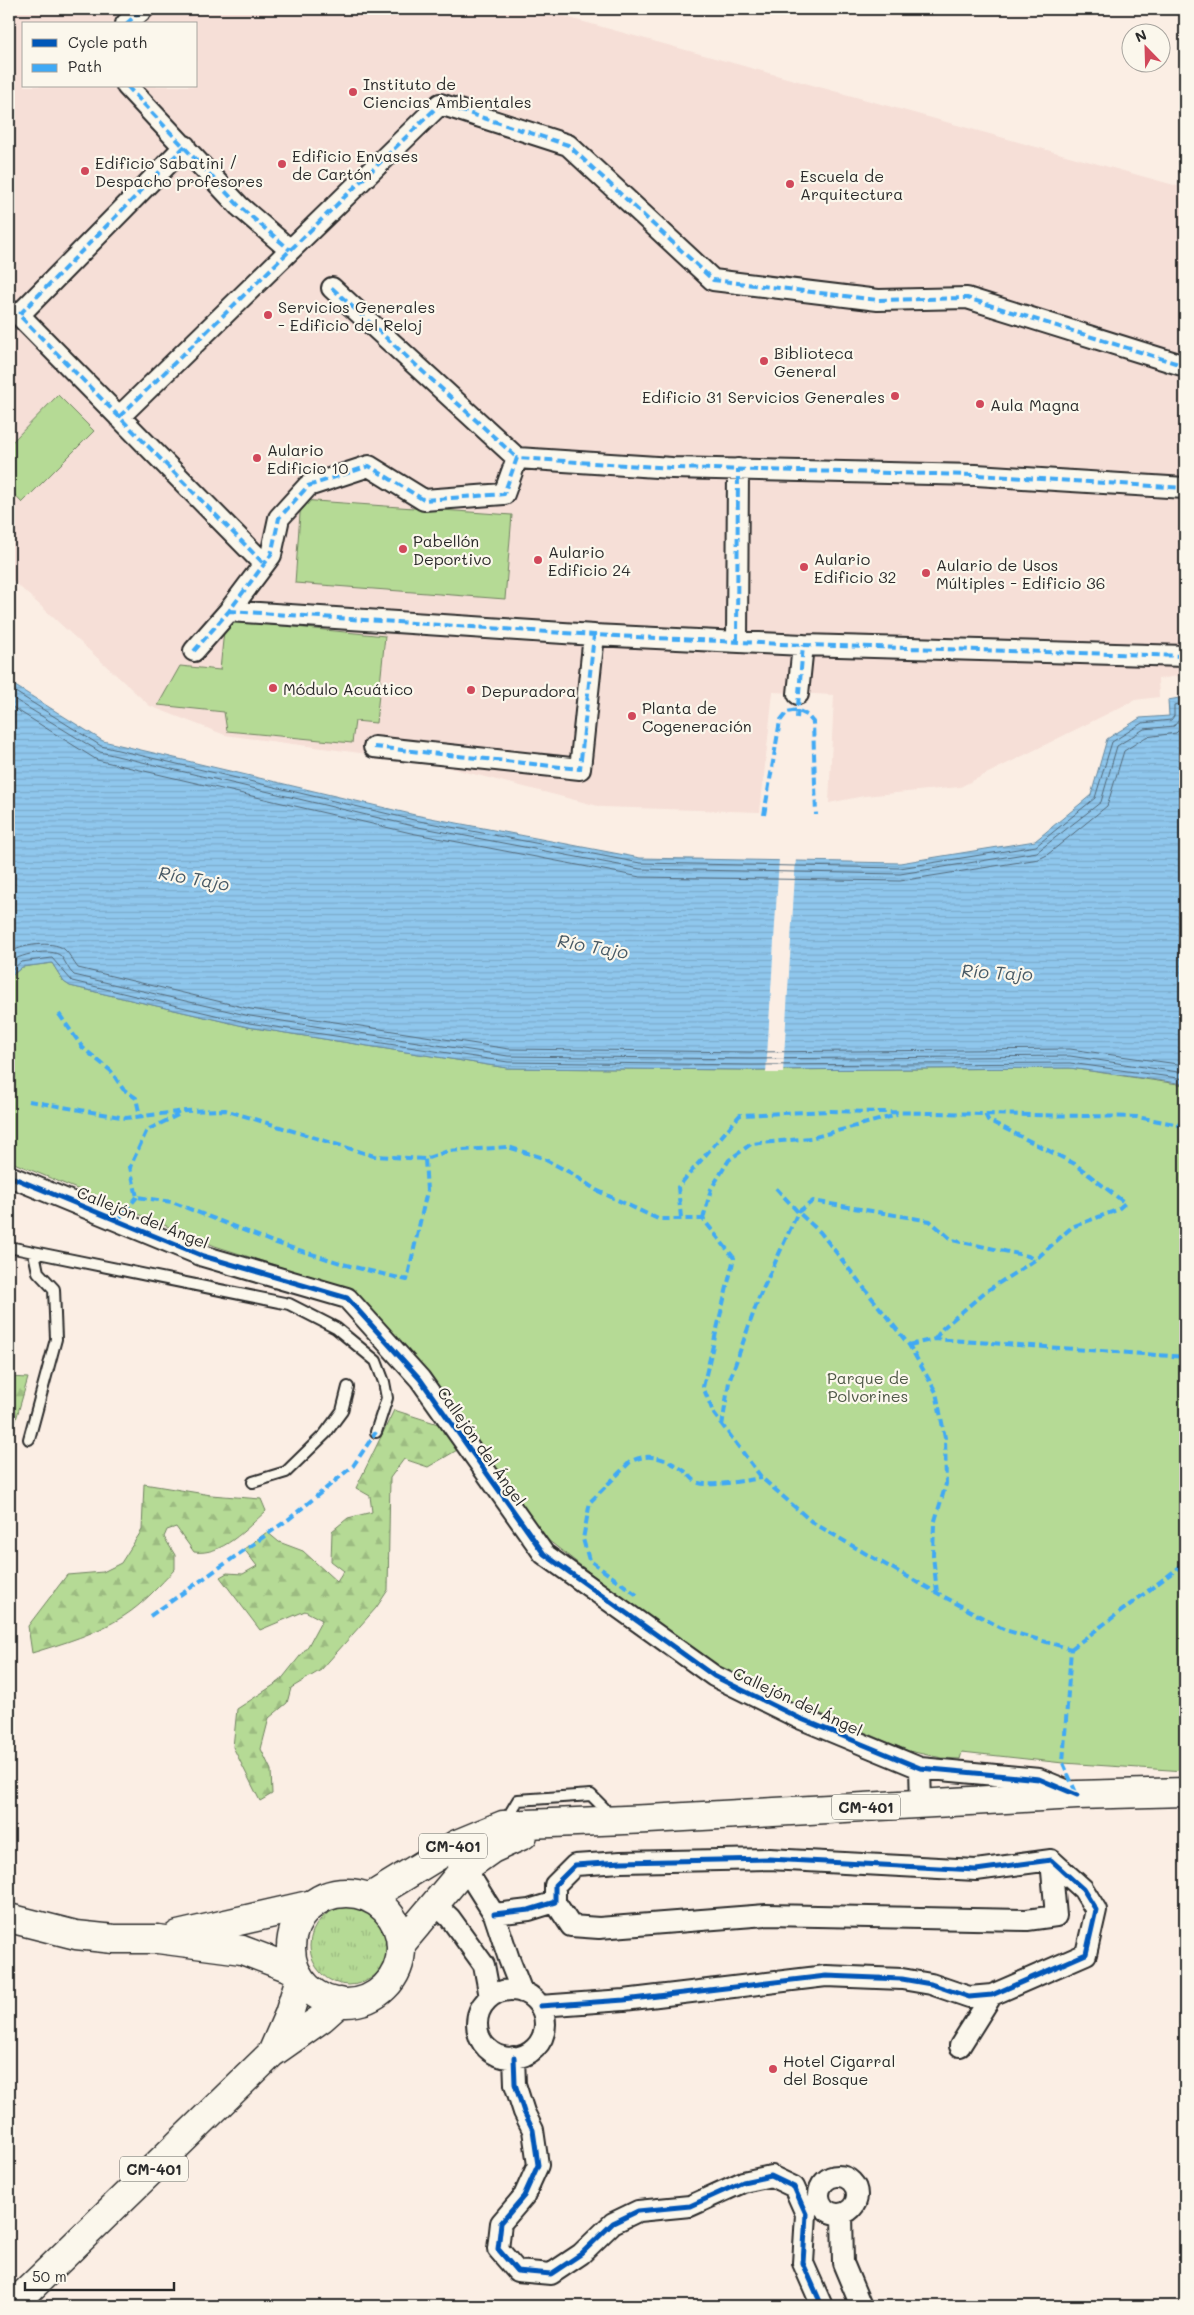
<svg xmlns="http://www.w3.org/2000/svg" width="1194" height="2315" font-family="Mali,sans-serif">
<style>
.built{fill:#f6dfd7;fill-rule:evenodd}
.grass{fill:url(#grass-tufts);stroke:#708260}
.forest{fill:url(#forest-firs);stroke:#708260}
.park{fill:#b5da95;stroke:#708260}
.water{fill:url(#water-rules);stroke:#67899f}
.pier{fill:#fbeee4}
.lines{fill:none;stroke-linecap:round;stroke-linejoin:round}
.shore{stroke:#536979;stroke-width:1}
.lane-casing{stroke:#2b2b2b;stroke-width:14}
.street-casing{stroke:#2b2b2b;stroke-width:24}
.secondary-casing{stroke:#2b2b2b;stroke-width:31}
.primary-casing{stroke:#2b2b2b;stroke-width:31}
.lane{stroke:#fbf7ec;stroke-width:10}
.street{stroke:#fbf7ec;stroke-width:20}
.secondary{stroke:#fbf7ec;stroke-width:28}
.primary{stroke:#fbf7ec;stroke-width:28}
.quiet{stroke:#3fa9f5;stroke-width:4;stroke-dasharray:8 4;stroke-linecap:butt}
.cycleway-casing{stroke:#fbf7ec;stroke-width:8}
.cycleway{stroke:#0057b8;stroke-width:5}
.poi-dot{fill:#d1495b;stroke:#fbf7ec;stroke-width:2}
.labels{text-anchor:middle;dominant-baseline:central;stroke-width:4.5;stroke-linejoin:round;paint-order:stroke}
.shield{fill:#fbf7ec;stroke:#696865;stroke-width:1}
.shield-label{font-size:15px;font-weight:bold;fill:#2b2b2b}
.poi-label{font-size:16px;fill:#2b2b2b;stroke:#fbf7ec;text-anchor:start}
.street-label{font-size:16px;fill:#2b2b2b;stroke:#fbf7ec}
.park-label{font-size:16px;fill:#4e5746;stroke:#fbf7ec}
.water-label{font-size:18px;font-style:italic;fill:#495a65;stroke:#fbf7ec}
</style>
<defs>
<pattern id="grass-tufts" width="24" height="20" patternUnits="userSpaceOnUse" patternTransform="scale(1.25)"><rect width="24" height="20" fill="#b5da95"/><path d="M3 7l-1-3M5 7V3M7 7l1-3M15 17l-1-3M17 17v-4M19 17l1-3" fill="none" stroke="#9cbb81"/></pattern>
<pattern id="forest-firs" width="22" height="20" patternUnits="userSpaceOnUse" patternTransform="scale(1.25)"><rect width="22" height="20" fill="#b5da95"/><path d="M5 1l3.5 6h-7zM16 11l3.5 6h-7z" fill="#9cbb81"/></pattern>
<pattern id="water-rules" width="6" height="5" patternUnits="userSpaceOnUse" patternTransform="scale(1.25)"><rect width="6" height="5" fill="#8fc7ed"/><path d="M0 2.5h6" fill="none" stroke="#7cabcb"/></pattern>
</defs>
<rect width="100%" height="100%" fill="#fbeee4"/>
<filter id="ink" filterUnits="userSpaceOnUse"><feTurbulence type="fractalNoise" baseFrequency=".02" numOctaves="2"/><feDisplacementMap in="SourceGraphic" scale="10" xChannelSelector="R" yChannelSelector="G"/><feConvolveMatrix kernelMatrix="1 2 1 2 8 2 1 2 1" color-interpolation-filters="sRGB"/></filter>
<g filter="url(#ink)">
<path class="built" d="M9 9H537L1185 188V675L1158 679 1159 697 1135 700 960 787 864 796 829 803 834 695 773 692 760 812 602 807 427 762 225 735 150 706 9 577ZM24 24H196V86H24Z"/>
<path class="grass" d="M310 1946a39 39 0 1 1 78 0a39 39 0 1 1-78 0Z"/>
<path class="forest" d="M9 1377 28 1378 9 1444Z
M394 1410 438 1424 459 1449 428 1467 404 1459 390 1478 388 1590 376 1608 321 1670 291 1688 287 1703 269 1718 261 1749 271 1770 272 1794 260 1801 233 1747 237 1709 280 1681 308 1646 322 1620 305 1611 260 1630 220 1577 227 1573 243 1574 257 1566 244 1549 267 1532 279 1542 303 1551 337 1582 344 1571 331 1561 332 1531 348 1518 372 1512 370 1496 356 1488Z
M144 1484 211 1495 261 1499 266 1511C246 1529 222 1556 194 1552L176 1527 167 1530 164 1537 175 1555V1569C160 1585 143 1604 124 1616 96 1634 64 1643 32 1653L28 1626 67 1575 103 1572 121 1563 142 1530Z"/>
<path class="park" d="M58 395 94 431 22 503 9 489V445Z
M301 500 512 515 505 599 295 583Z
M225 620 385 636 376 723 355 721 352 743 227 731 224 712 158 705 180 666 220 670Z
M52 963 64 982 70 986 248 1027 507 1068 751 1070 1070 1068 1185 1085V1771L1063 1763 962 1752 960 1759 942 1758 909 1751 711 1667 539 1533 417 1359 349 1289 215 1246 9 1161V978L22 967Z"/>
<path class="water" d="M9 682 103 741 415 815 640 858 900 863 1035 841 1091 795 1107 739 1140 718 1169 716 1168 700 1185 697V1084L1070 1068 751 1070 507 1068 248 1027 70 986 64 982 52 963 22 967 9 978Z"/>
<path class="pier" d="M779 858H796L783 1073H766Z"/>
<g class="lines">
<path class="shore" d="M9 688 101 746 414 820 640 863 900 868 1036 846 1095 798 1112 742 1142 723 1171 720 1174 716V705L1185 703
M9 696 100 752 413 826 640 869 900 874 1037 852 1101 802 1117 746 1144 729 1174 726 1179 720 1180 710 1185 709
M9 705 97 760 411 833 640 877 900 881 1039 859 1047 855 1107 806 1124 751 1146 737 1176 733 1185 724
M9 953C20 945 52 940 64 949 70 954 73 962 78 968L251 1009 509 1049 751 1052 1070 1049 1185 1065
M9 963C17 955 51 947 61 956 66 962 68 970 74 975L250 1016 508 1056 751 1059 1070 1056 1185 1073
M9 972 21 962 52 958 72 981 249 1023 508 1062 751 1065 1070 1063 1185 1079"/>
<g class="lane-casing">
<path id="lane" d="M9 1247 289 1304 336 1328 376 1361 384 1382 387 1398 376 1432
M29 1439 56 1339 54 1289 38 1272 34 1253
M253 1482 286 1472 325 1434 342 1411 348 1387
M505 1822 518 1800 591 1795 604 1808 605 1819"/>
</g>
<g class="street-casing">
<path id="street" d="M126 24 143 9
M127 86 239 206 290 250
M185 146 19 315 264 564
M332 288 517 458
M119 417 440 104 568 145 713 280 878 300 967 298 1185 366
M229 611 594 635
M737 641 738 469
M194 651 229 611 271 555 279 518 308 486 369 466 424 500 504 494 517 458 672 468 976 475 1185 488
M798 694 803 645
M374 747 580 769 594 635 803 645 1185 656
M9 1176 203 1256 347 1298 420 1379 544 1554 714 1676 799 1718 920 1768 1039 1779 1073 1793
M920 1768 921 1804
M465 1868 494 1914 509 1959 522 1992
M555 1902 571 1926 599 1928 766 1915 1027 1920 1056 1916 1051 1860
M435 1904 450 1918 484 1965 490 1997
M494 1914 529 1910 555 1902V1885L575 1865 621 1862 769 1859 976 1870 1051 1860 1083 1889 1096 1910 1086 1954 992 1995 969 1997 931 1984 902 1979 826 1976 624 2000 540 2006
M477 2024a34 34 0 1 1 68 0a34 34 0 1 1-68 0Z
M960 2046 992 1995
M514 2057 515 2084 524 2112 533 2130 538 2165 524 2196 501 2223 498 2249 517 2271 551 2274 581 2254 613 2223 638 2211 690 2206 743 2182 771 2176 794 2187 806 2214 803 2263 822 2306
M819 2195a19 19 0 1 1 38 0a19 19 0 1 1-38 0Z
M842 2214 843 2263 861 2306"/>
</g>
<g class="secondary-casing">
<path id="secondary" d="M9 1918 76 1935 114 1939H158L242 1950 295 1970
M178 1935 313 1904"/>
</g>
<g class="primary-casing">
<path id="primary" d="M291 1948a55 55 0 1 1 110 0a55 55 0 1 1-110 0Z
M369 1898 457 1844 503 1825 649 1819 1077 1795 1185 1792
M401 1944 465 1868 492 1849 523 1835
M272 2053 289 2014 300 1978
M12 2306 272 2053 322 2018 340 2002"/>
</g>
<use href="#lane" class="lane"/>
<use href="#street" class="street"/>
<use href="#secondary" class="secondary"/>
<use href="#primary" class="primary"/>
<path class="quiet" d="M126 24 143 9
M127 86 239 206 290 250
M185 146 19 315 264 564
M332 288 517 458
M119 417 440 104 568 145 713 280 878 300 967 298 1185 366
M229 611 594 635
M737 641 738 469
M194 651 229 611 271 555 279 518 308 486 369 466 424 500 504 494 517 458 672 468 976 475 1185 488
M797 718 803 645
M374 747 580 769 594 635 803 645 1185 656
M764 815 780 721 787 712 797 710 807 715 813 722 816 815
M59 1014 83 1048 111 1071 123 1089 136 1098 140 1116
M29 1101 126 1118 186 1111 225 1110 374 1156 425 1159 448 1151 508 1147 540 1157 571 1173 596 1190 658 1219H703L734 1258 703 1387 714 1414 762 1478 812 1522 868 1555 1005 1630 1071 1649 1063 1763 1077 1795
M178 1115 147 1130 130 1167 137 1197 172 1202 273 1242 350 1266 407 1280 427 1191 425 1159
M776 1188 798 1212 820 1232 909 1345 936 1392 945 1438 946 1484 934 1524 933 1555 937 1593
M681 1218 678 1187 740 1115 829 1111 1137 1117 1185 1126
M703 1219 711 1189 729 1160 751 1144 811 1138 897 1115
M117 1221 137 1197
M935 1339 943 1328 985 1292 1035 1260 1072 1227 1117 1210 1125 1203 1075 1164 988 1120 985 1114
M909 1345 935 1339 1185 1357
M722 1426 729 1382 758 1300 798 1212 813 1201 930 1221 952 1240 1028 1256 1035 1260
M637 1595 589 1560 583 1539 590 1502 630 1462C650 1450 671 1461 687 1473 690 1476 695 1482 699 1483 712 1487 747 1480 762 1478
M150 1616 289 1519 353 1466 376 1432
M1071 1649 1185 1563"/>
<g class="cycleway-casing">
<path id="cycleway" d="M9 1176 203 1256 347 1298 420 1379 544 1554 714 1676 799 1718 920 1768 1039 1779 1077 1795
M494 1914 529 1910 555 1902V1885L575 1865 621 1862 769 1859 976 1870 1051 1860 1083 1889 1096 1910 1086 1954 992 1995 969 1997 931 1984 902 1979 826 1976 624 2000 540 2006
M514 2057 515 2084 524 2112 533 2130 538 2165 524 2196 501 2223 498 2249 517 2271 551 2274 581 2254 613 2223 638 2211 690 2206 743 2182 771 2176 794 2187 806 2214 803 2263 822 2306"/>
</g>
<use href="#cycleway" class="cycleway"/>
</g>
</g>
<g class="poi-dot">
<circle cx="353" cy="92" r="5"/>
<circle cx="282" cy="164" r="5"/>
<circle cx="85" cy="171" r="5"/>
<circle cx="790" cy="184" r="5"/>
<circle cx="268" cy="315" r="5"/>
<circle cx="764" cy="361" r="5"/>
<circle cx="895" cy="396" r="5"/>
<circle cx="980" cy="404" r="5"/>
<circle cx="257" cy="458" r="5"/>
<circle cx="403" cy="549" r="5"/>
<circle cx="538" cy="560" r="5"/>
<circle cx="804" cy="567" r="5"/>
<circle cx="926" cy="573" r="5"/>
<circle cx="273" cy="688" r="5"/>
<circle cx="471" cy="690" r="5"/>
<circle cx="632" cy="716" r="5"/>
<circle cx="773" cy="2069" r="5"/>
</g>
<g class="labels">
<g class="shield">
<rect x="832" y="1794.5" width="68" height="25" rx="4"/>
<rect x="419" y="1833.5" width="68" height="25" rx="4"/>
<rect x="120" y="2156.5" width="68" height="25" rx="4"/>
</g>
<g class="shield-label">
<text x="866" y="1807">CM-401</text>
<text x="453" y="1846">CM-401</text>
<text x="154" y="2169">CM-401</text>
</g>
<g class="poi-label">
<text x="363" y="83">Instituto de<tspan x="363" dy="18">Ciencias Ambientales</tspan></text>
<text x="292" y="155">Edificio Envases<tspan x="292" dy="18">de Cartón</tspan></text>
<text x="95" y="162">Edificio Sabatini /<tspan x="95" dy="18">Despacho profesores</tspan></text>
<text x="800" y="175">Escuela de<tspan x="800" dy="18">Arquitectura</tspan></text>
<text x="278" y="306">Servicios Generales<tspan x="278" dy="18">- Edificio del Reloj</tspan></text>
<text x="774" y="352">Biblioteca<tspan x="774" dy="18">General</tspan></text>
<text x="885" y="396" text-anchor="end">Edificio 31 Servicios Generales</text>
<text x="990" y="404">Aula Magna</text>
<text x="267" y="449">Aulario<tspan x="267" dy="18">Edificio 10</tspan></text>
<text x="413" y="540">Pabellón<tspan x="413" dy="18">Deportivo</tspan></text>
<text x="548" y="551">Aulario<tspan x="548" dy="18">Edificio 24</tspan></text>
<text x="814" y="558">Aulario<tspan x="814" dy="18">Edificio 32</tspan></text>
<text x="936" y="564">Aulario de Usos<tspan x="936" dy="18">Múltiples - Edificio 36</tspan></text>
<text x="283" y="688">Módulo Acuático</text>
<text x="481" y="690">Depuradora</text>
<text x="642" y="707">Planta de<tspan x="642" dy="18">Cogeneración</tspan></text>
<text x="783" y="2060">Hotel Cigarral<tspan x="783" dy="18">del Bosque</tspan></text>
</g>
<g class="street-label">
<text transform="translate(143 1217) rotate(22)">Callejón del Ángel</text>
<text transform="translate(482 1446) rotate(55)">Callejón del Ángel</text>
<text transform="translate(798 1701) rotate(25)">Callejón del Ángel</text>
</g>
<g class="park-label">
<text x="868" y="1377">Parque de<tspan x="868" dy="18">Polvorines</tspan></text>
</g>
<g class="water-label">
<text transform="translate(194 878) rotate(10)">Río Tajo</text>
<text transform="translate(593 946) rotate(10)">Río Tajo</text>
<text transform="translate(997 972) rotate(3)">Río Tajo</text>
</g>
</g>
<rect width="1194" height="2315" fill="none" stroke="#fbf7ec" stroke-width="30"/>
<rect x="15" y="15" width="1164" height="2285" fill="none" stroke="#2b2b2b" stroke-width="2" filter="url(#ink)"/>
<rect x="22" y="22" width="175" height="65" fill="#fbf7ec" stroke="#a8a59f"/>
<rect x="32" y="39" width="25" height="8" fill="#0057b8" stroke="#a8a59f"/>
<text x="68" y="48" font-size="15" fill="#2b2b2b">Cycle path</text>
<rect x="32" y="64" width="25" height="8" fill="#3fa9f5" stroke="#a8a59f"/>
<text x="68" y="72" font-size="15" fill="#2b2b2b">Path</text>
<g transform="translate(1146 48) rotate(337)"><circle r="24" fill="#fbf7ec" stroke="#a8a59f"/>
<path d="M0-4L9 19L0 12L-9 19Z" fill="#d1495b"/>
<text y="-8" font-size="14" font-weight="bold" text-anchor="middle" fill="#2b2b2b">N</text>
</g>
<path d="M25 2282v8h149v-8" fill="none" stroke="#2b2b2b" stroke-width="2.5"/>
<text x="32" y="2282" font-size="15" fill="#2b2b2b" stroke="#fbf7ec" stroke-width="4" paint-order="stroke">50 m</text>
</svg>
